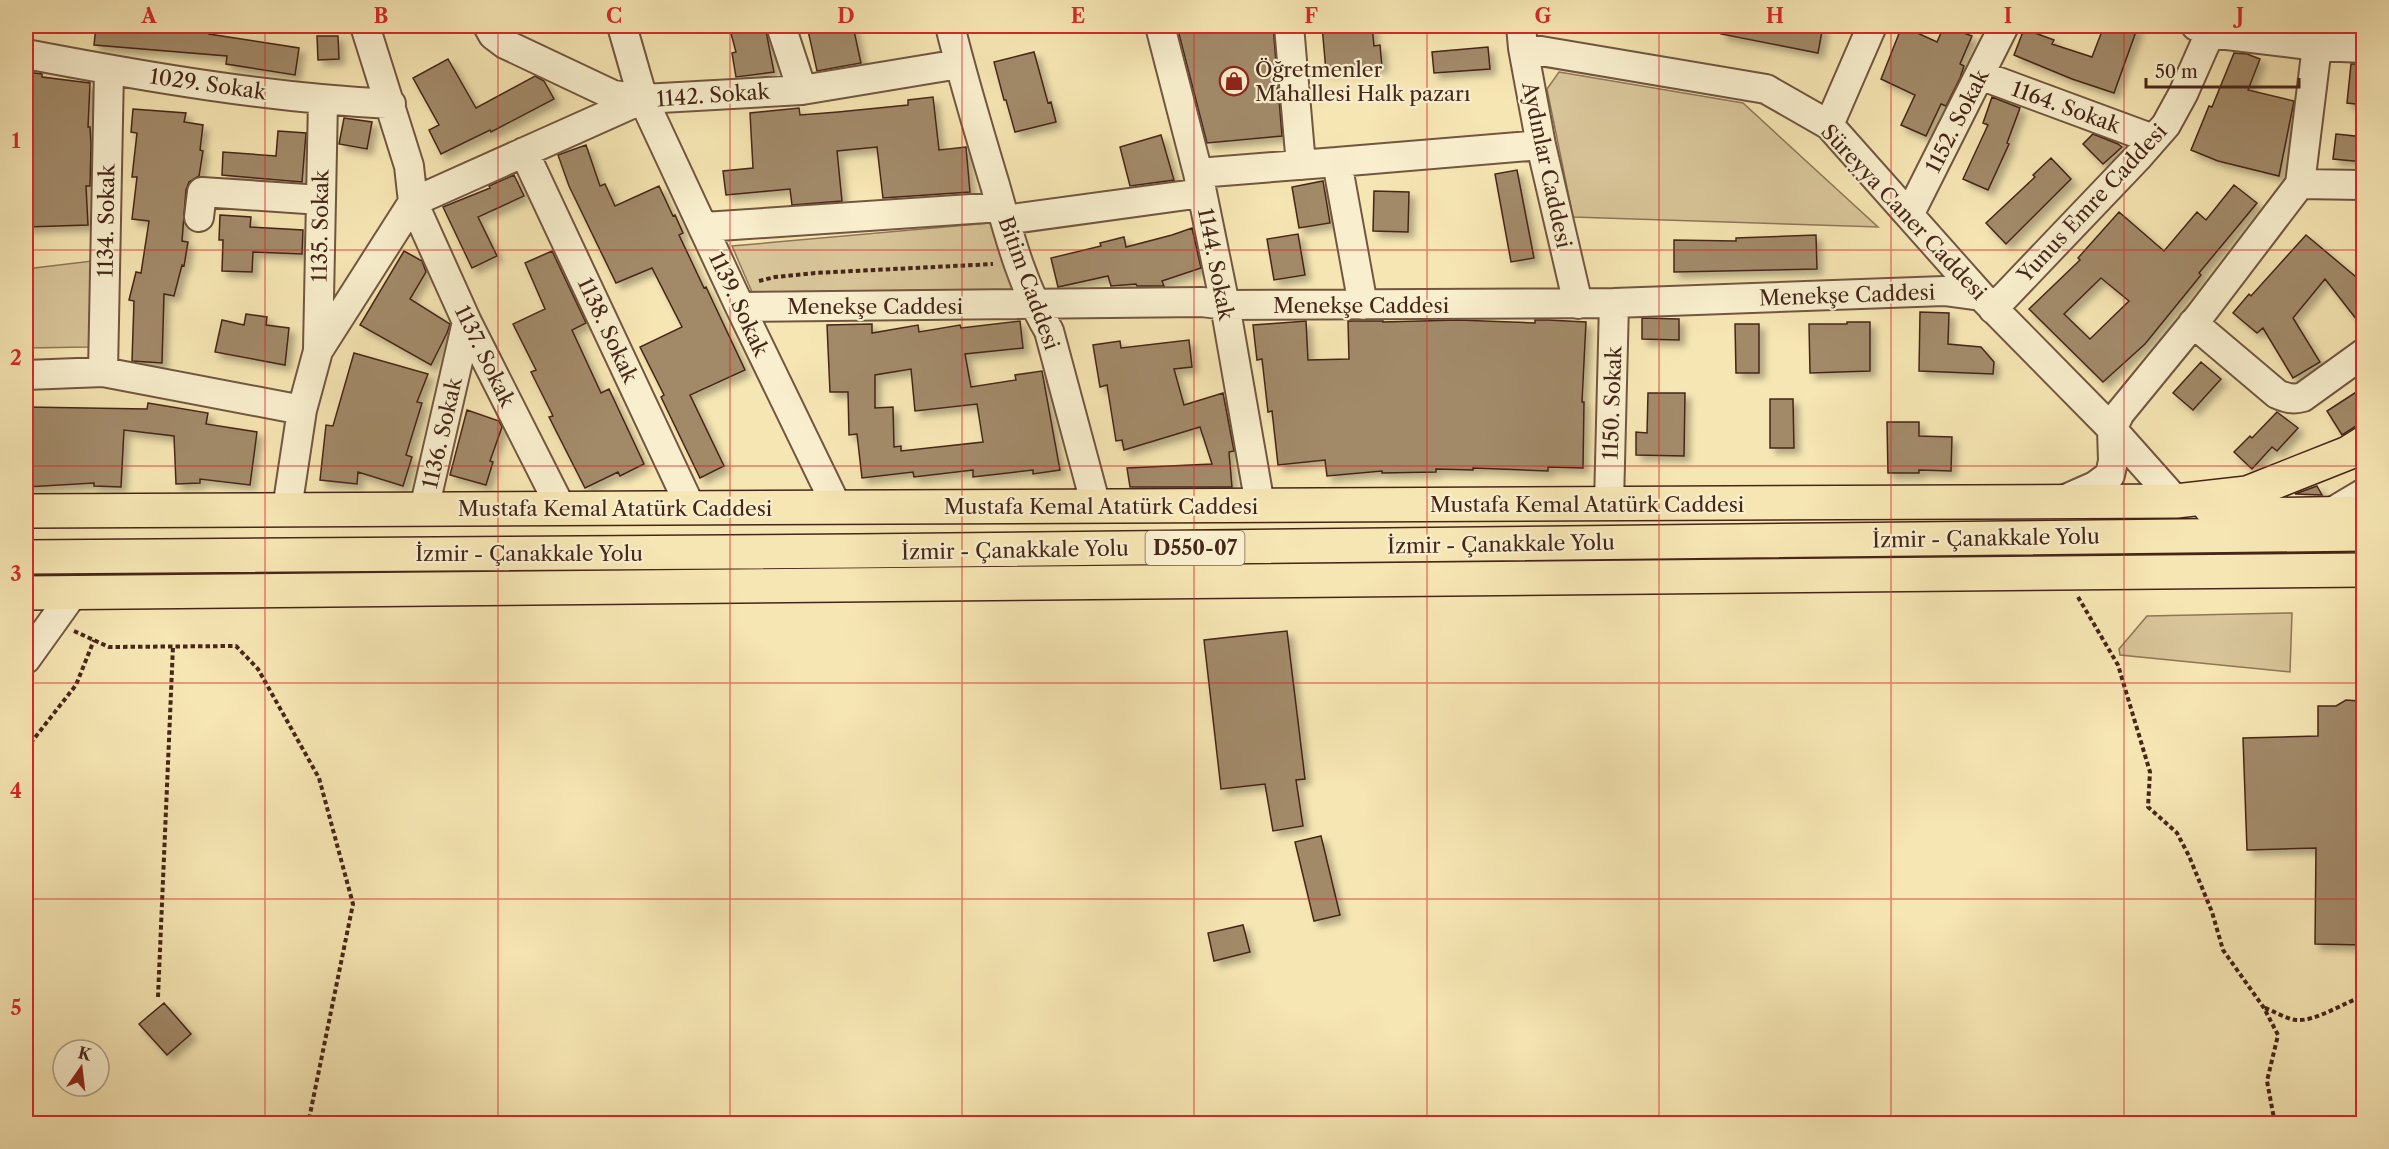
<svg xmlns="http://www.w3.org/2000/svg" width="2389" height="1149" font-family="'Libre Caslon Text',serif">
<style>
.green{fill:#d8c599;stroke:#8f7659;stroke-width:1.5}
.building{fill:#a28a69;stroke:#462619;stroke-width:1.5;fill-rule:evenodd;filter:url(#shadow)}
.lines{fill:none;stroke-linecap:round;stroke-linejoin:round}
.minor-casing{stroke:#725640;stroke-width:32}
.major-casing{stroke:#462619;stroke-width:36}
.highway-casing{stroke:#462619;stroke-width:36}
.path{stroke:#462619;stroke-width:4;stroke-dasharray:4.5 3;stroke-linecap:butt}
.minor{stroke:#f9efce;stroke-width:28}
.major{stroke:#f6e6b3;stroke-width:33}
.highway{stroke:#f6e6b3;stroke-width:33}
.grid{fill:none;stroke:#d62828;stroke-width:1.5;stroke-opacity:0.55}
.labels{text-anchor:middle;dominant-baseline:central;stroke-width:4.5;stroke-linejoin:round;paint-order:stroke}
.shield{fill:#f9efce;stroke:#7c624f;stroke-width:1.5}
.shield-label{font-size:20px;font-weight:bold;fill:#462619}
.poi-label{font-size:21px;fill:#462619;stroke:#f9efce;text-anchor:start}
.street-label{font-size:21px;fill:#462619;stroke:#f9efce}
.neatline{fill:none;stroke:#d62828;stroke-width:2}
.grid-label{font-size:20px;text-anchor:middle;font-weight:bold;fill:#d62828}
</style>
<defs>
<filter id="shadow"><feDropShadow dx="5.5" dy="5.5" stdDeviation="3" flood-color="#0004"/></filter>
</defs>
<rect width="100%" height="100%" fill="#f6e6b3"/>
<filter id="stains"><feTurbulence type="fractalNoise" baseFrequency=".00333" numOctaves="4"/><feColorMatrix values="0 0 0 0 .2 0 0 0 0 .09 0 0 0 0 .02 0 0 0 .5 -.17"/></filter>
<radialGradient id="worn" r=".72"><stop offset=".6" stop-color="#630" stop-opacity="0"/><stop offset="1" stop-color="#630" stop-opacity=".3"/></radialGradient>
<path class="green" d="M1559 72 1743 103 1878 227 1573 217 1547 89Z
M1001 222 1020 295 755 299 732 246Z
M92 261 89 347 26 348V269Z
M2292 613 2290 672 2120 655 2119 649 2147 616Z"/>
<path class="building" d="M96 26H210L209 34 299 48 295 75 226 64 227 56 94 45Z
M729 26H765L774 72 736 77 732 53 736 52Z
M807 26H853L861 63 817 71Z
M1177 26H1273L1282 136 1207 143Z
M1322 26H1372L1374 46 1380 45 1382 67 1326 71Z
M1722 26H1823L1818 53 1721 34Z
M1902 26 1937 42 1944 26 1972 36 1960 64 1964 66 1960 78 1946 106 1941 104 1926 136 1901 125 1915 95 1881 79Z
M2104 26H2138L2114 93 2072 79 2014 55 2024 29 2054 40 2052 44 2092 57Z
M317 36H338L339 59 318 60Z
M1488 47 1490 69 1434 73 1432 52Z
M1034 52 1048 103 1051 102 1056 122 1015 132 1006 100H1004L994 62Z
M2234 53 2247 54 2260 59 2248 90 2294 101 2279 176 2218 161 2191 150 2209 106 2212 107Z
M448 59 476 108 535 76 544 81 554 99 491 132 490 130 441 154 429 130 439 125 413 78Z
M2351 64H2364V105L2347 103Z
M26 72 42 74V77L90 83 88 127H90L91 144 90 186H86L88 225 26 227Z
M933 97 939 150 966 147 970 192 883 198 877 147 837 151 842 201 792 205 790 189 726 195 723 171 753 168 750 113 799 108 800 115 838 112 908 105V100Z
M1992 97 2020 108 2007 143 2009 144 1988 190 1963 179 1988 125 1983 123Z
M133 109 186 113 184 122 203 125 200 150 203 151 199 176 189 182 186 190 182 241 188 242 184 266 182 265 174 296 164 294 162 363 132 361 134 301 129 300 136 272 141 273 149 221 132 219 137 177H132L137 133 131 132Z
M344 118 372 122 367 149 339 144Z
M278 131 306 133 302 182 222 175 223 152 276 156Z
M2093 134 2118 144 2122 147 2103 164 2083 144Z
M2336 134 2364 137V162L2333 159Z
M1161 135 1174 180 1130 186 1120 147Z
M586 145 600 186 605 184 615 206 659 186 673 216 675 215 683 233 679 235 704 288 706 287 745 370 690 395 724 466 700 478 661 397 664 395 640 347 682 327 652 268 616 283 569 186 558 155Z
M2051 158 2071 179 2006 244 1986 223 2035 177 2033 175Z
M1517 170 1534 258 1511 262 1495 174Z
M514 175 524 196 478 217 497 256 472 268 443 207 490 188 489 186Z
M1323 181 1330 223 1299 228 1292 187Z
M2234 185 2257 203 2199 273 2201 275 2145 344 2103 382 2029 309 2080 260 2078 258 2119 212 2164 251 2197 212 2206 220ZM2101 278 2129 301 2090 339 2064 314Z
M1374 191 1409 192 1408 232 1373 231Z
M220 215 251 217 250 227 303 230 302 254 253 252 252 272 222 271 223 240H219Z
M1192 228 1201 268 1162 281 1164 286H1137L1136 284 1111 286 1108 276 1058 287 1051 258 1101 246 1100 243 1124 237 1126 247 1172 235Z
M1298 234 1305 275 1274 280 1267 239Z
M1816 235 1817 269 1674 272V240L1736 241V238Z
M2306 235 2356 277 2364 288V329L2325 279 2293 318 2320 362 2293 378 2263 328 2257 333 2233 313 2249 294 2251 296Z
M404 251 422 261 426 272 410 299 450 324 447 333 431 365 360 325Z
M552 251 586 323 572 330 601 393 609 389 644 464 620 476 618 472 585 488 549 417 553 416 531 372 536 370 513 324 545 309 525 263Z
M1920 312 1949 313 1948 344 1981 347 1994 362 1993 374 1919 371Z
M246 314 267 317 266 325 289 328 285 365 215 352 222 320 244 325Z
M1642 318 1679 319V340L1642 339Z
M1458 320 1535 323V320H1548L1586 322 1582 402H1584L1583 468 1548 467V471L1473 468V470L1436 469V472L1382 473V471L1327 476 1325 460 1278 465 1272 411 1268 412 1262 359 1257 360 1253 325 1306 321 1308 360 1349 359 1348 321H1383V322Z
M1020 321 1023 348 965 354 971 387 1016 380 1015 375 1042 371 1060 470 1033 474V470L973 477V470L914 477 913 472 862 478 857 434 849 435 848 392H830L827 325 872 324V333L918 325 919 332 960 325 961 328ZM911 369 915 411 977 404 983 442 901 451V446L894 447 893 407 875 408V375Z
M1847 322H1870V371L1810 373 1809 324H1847Z
M1735 324H1759V373H1736Z
M1189 340 1192 367 1174 369 1184 405 1223 393 1234 451 1229 452 1232 487H1130L1127 468 1212 464 1200 427 1124 450 1122 440 1116 441 1107 385 1100 387 1093 345 1120 341 1121 348Z
M354 353 428 374 417 402 422 403 406 455 412 457 403 486 358 472 357 484 320 480 326 425 333 426Z
M2201 362 2221 379 2193 410 2173 393Z
M2364 387V421L2342 435 2327 411Z
M1648 393H1685L1684 456 1636 455V432L1647 433Z
M1770 399H1793L1794 448H1770Z
M148 403 208 413 206 424 257 432 250 485 200 479V483L176 484 174 436 124 430 121 487 94 486V483L26 487V407L147 409Z
M467 410 499 421 502 427 490 461 493 462 486 485 450 475Z
M2277 412 2298 428 2277 451 2272 447 2252 469 2234 452 2250 436 2252 438Z
M1887 422H1919V436L1952 437 1951 471 1919 470V473H1888Z
M2317 486 2322 495 2295 494Z
M1287 631 1305 779 1296 780 1303 826 1273 831 1265 784 1221 789 1204 640Z
M2346 700 2359 701 2364 706V945L2315 944 2316 848 2247 850 2243 738 2318 736V706H2336Z
M1321 836 1340 915 1314 921 1295 842Z
M1243 925 1250 952 1214 961 1208 933Z
M164 1003 191 1034 167 1055 139 1024Z"/>
<g class="lines">
<g class="minor-casing">
<path id="minor" d="M488 26 493 35 505 44 613 95 643 99
M622 26 643 99 740 307 837 507
M781 26 802 90
M950 26C963 79 979 132 995 185 1009 235 1022 285 1049 331L1096 506
M1160 26 1198 173 1225 305 1260 505
M1289 26 1301 165
M1521 26 1523 48 1541 145 1578 304
M2196 26 2210 33 2317 46 2364 48
M1523 48 1766 89 1829 125 1981 296 2112 429 2176 501
M26 54C146 77 269 98 391 104
M1980 75 2153 139
M1829 125 1872 26
M524 152 691 508
M1337 162 1541 145
M1198 173 1337 162 1363 305
M2300 184 2317 46
M1909 215 2004 26
M199 217 202 192 321 200
M1005 220 1202 193
M704 227 1001 207
M740 307 1202 302 1225 305 1614 303 1944 291 1981 296
M1993 309 2138 157 2166 125 2183 94 2213 26
M2193 323 2277 394C2286 398 2293 400 2303 397L2364 353
M318 349 323 100
M103 372 109 70
M26 375 103 372 302 410
M2061 501 2095 486 2110 475 2113 461 2112 429 2120 413 2201 314 2300 184 2364 185
M1609 503 1614 303
M561 508 467 322 413 202 643 99 802 90 959 64
M287 509 302 410 318 351 413 202 409 166 365 26
M424 509 467 322
M2322 518 2364 493
M26 659 74 592"/>
</g>
<g class="major-casing">
<path id="major" d="M2210 507 2251 515 2364 513
M26 511 2176 501 2247 493 2348 453 2364 443"/>
</g>
<g class="highway-casing">
<path id="highway" d="M26 557 858 551 2364 534
M26 593 2364 570"/>
</g>
<path class="path" d="M759 281 775 277 815 273 993 264
M2078 597 2118 665 2150 772 2148 807 2177 833 2189 856 2212 912 2223 950 2264 1008 2278 1035 2267 1081 2275 1124
M74 631 109 647 236 646 258 669 319 778 353 904 308 1124
M26 749 76 685 94 640
M26 773 32 804
M158 997 173 646
M2265 1008C2274 1011 2286 1019 2296 1020 2315 1022 2345 1002 2364 996"/>
<use href="#minor" class="minor"/>
<use href="#major" class="major"/>
<use href="#highway" class="highway"/>
</g>
<path class="grid" d="M265 26V1124M498 26V1124M730 26V1124M962 26V1124M1194 26V1124M1427 26V1124M1659 26V1124M1891 26V1124M2124 26V1124M26 250H2364M26 466H2364M26 683H2364M26 899H2364"/>
<defs>
<g id="shop-ring" transform="scale(1.5)"><circle r="9.5" fill="#f9efce" stroke="#8f2418" stroke-width="1.5"/><path d="M-5-2.5h2.3a2.7 3.5 0 0 1 5.4 0H5L5.5 6h-11ZM-1.5-2.5h3a1.5 2.3 0 0 0-3 0Z" fill="#8f2418"/></g>
</defs>
<g fill-rule="evenodd">
<use href="#shop-ring" x="1234" y="81"/>
</g>
<g class="labels">
<rect class="shield" x="1145.5" y="531" width="99" height="34" rx="4.5"/>
<g class="shield-label">
<text x="1195" y="548">D550-07</text>
</g>
<g class="poi-label">
<text x="1255" y="69">Öğretmenler<tspan x="1255" dy="24">Mahallesi Halk pazarı</tspan></text>
</g>
<g class="street-label">
<text transform="translate(208 84) rotate(8)">1029. Sokak</text>
<text transform="translate(713 95) rotate(-4)">1142. Sokak</text>
<text transform="translate(2066 107) rotate(20)">1164. Sokak</text>
<text transform="translate(1957 121) rotate(-63)">1152. Sokak</text>
<text transform="translate(1547 165) rotate(78)">Aydınlar Caddesi</text>
<text transform="translate(2092 203) rotate(-47)">Yunus Emre Caddesi</text>
<text transform="translate(1904 212) rotate(47)">Süreyya Caner Caddesi</text>
<text transform="translate(106 221) rotate(-89)">1134. Sokak</text>
<text transform="translate(320 226) rotate(-89)">1135. Sokak</text>
<text transform="translate(1216 264) rotate(79)">1144. Sokak</text>
<text transform="translate(1029 283) rotate(70)">Bitim Caddesi</text>
<text transform="translate(1847 295) rotate(-2)">Menekşe Caddesi</text>
<text transform="translate(739 304) rotate(65)">1139. Sokak</text>
<text x="1361" y="305">Menekşe Caddesi</text>
<text x="875" y="306">Menekşe Caddesi</text>
<text transform="translate(608 330) rotate(65)">1138. Sokak</text>
<text transform="translate(485 356) rotate(64)">1137. Sokak</text>
<text transform="translate(1612 403) rotate(-88)">1150. Sokak</text>
<text transform="translate(442 433) rotate(-77)">1136. Sokak</text>
<text x="1587" y="504">Mustafa Kemal Atatürk Caddesi</text>
<text x="1101" y="506">Mustafa Kemal Atatürk Caddesi</text>
<text x="615" y="508">Mustafa Kemal Atatürk Caddesi</text>
<text transform="translate(1986 538) rotate(-1)">İzmir - Çanakkale Yolu</text>
<text transform="translate(1501 544) rotate(-1)">İzmir - Çanakkale Yolu</text>
<text transform="translate(1015 550) rotate(-1)">İzmir - Çanakkale Yolu</text>
<text x="529" y="553">İzmir - Çanakkale Yolu</text>
</g>
</g>
<rect width="2389" height="1149" fill="none" stroke="#f6e6b3" stroke-width="66"/>
<g transform="translate(81 1068) rotate(14)"><circle r="28" fill="#f9efce" stroke="#b19f86" stroke-width="1.5"/>
<path d="M0-4.5L10 22L0 15L-10 22Z" fill="#8f2418"/>
<text y="-9" font-size="16" font-weight="bold" text-anchor="middle" fill="#462619">K</text>
</g>
<path d="M2146 78v9h153v-9" fill="none" stroke="#462619" stroke-width="3"/>
<text x="2155" y="78" font-size="18" fill="#462619" stroke="#f9efce" stroke-width="4.5" paint-order="stroke">50 m</text>
<rect x="33" y="33" width="2323" height="1083" class="neatline"/>
<g class="grid-label">
<text x="149" y="23">A</text>
<text x="381" y="23">B</text>
<text x="614" y="23">C</text>
<text x="846" y="23">D</text>
<text x="1078" y="23">E</text>
<text x="1311" y="23">F</text>
<text x="1543" y="23">G</text>
<text x="1775" y="23">H</text>
<text x="2008" y="23">I</text>
<text x="2240" y="23">J</text>
<text x="16" y="148">1</text>
<text x="16" y="365">2</text>
<text x="16" y="581">3</text>
<text x="16" y="798">4</text>
<text x="16" y="1015">5</text>
</g>
<rect width="100%" height="100%" filter="url(#stains)"/>
<rect width="100%" height="100%" fill="url(#worn)"/>
</svg>
